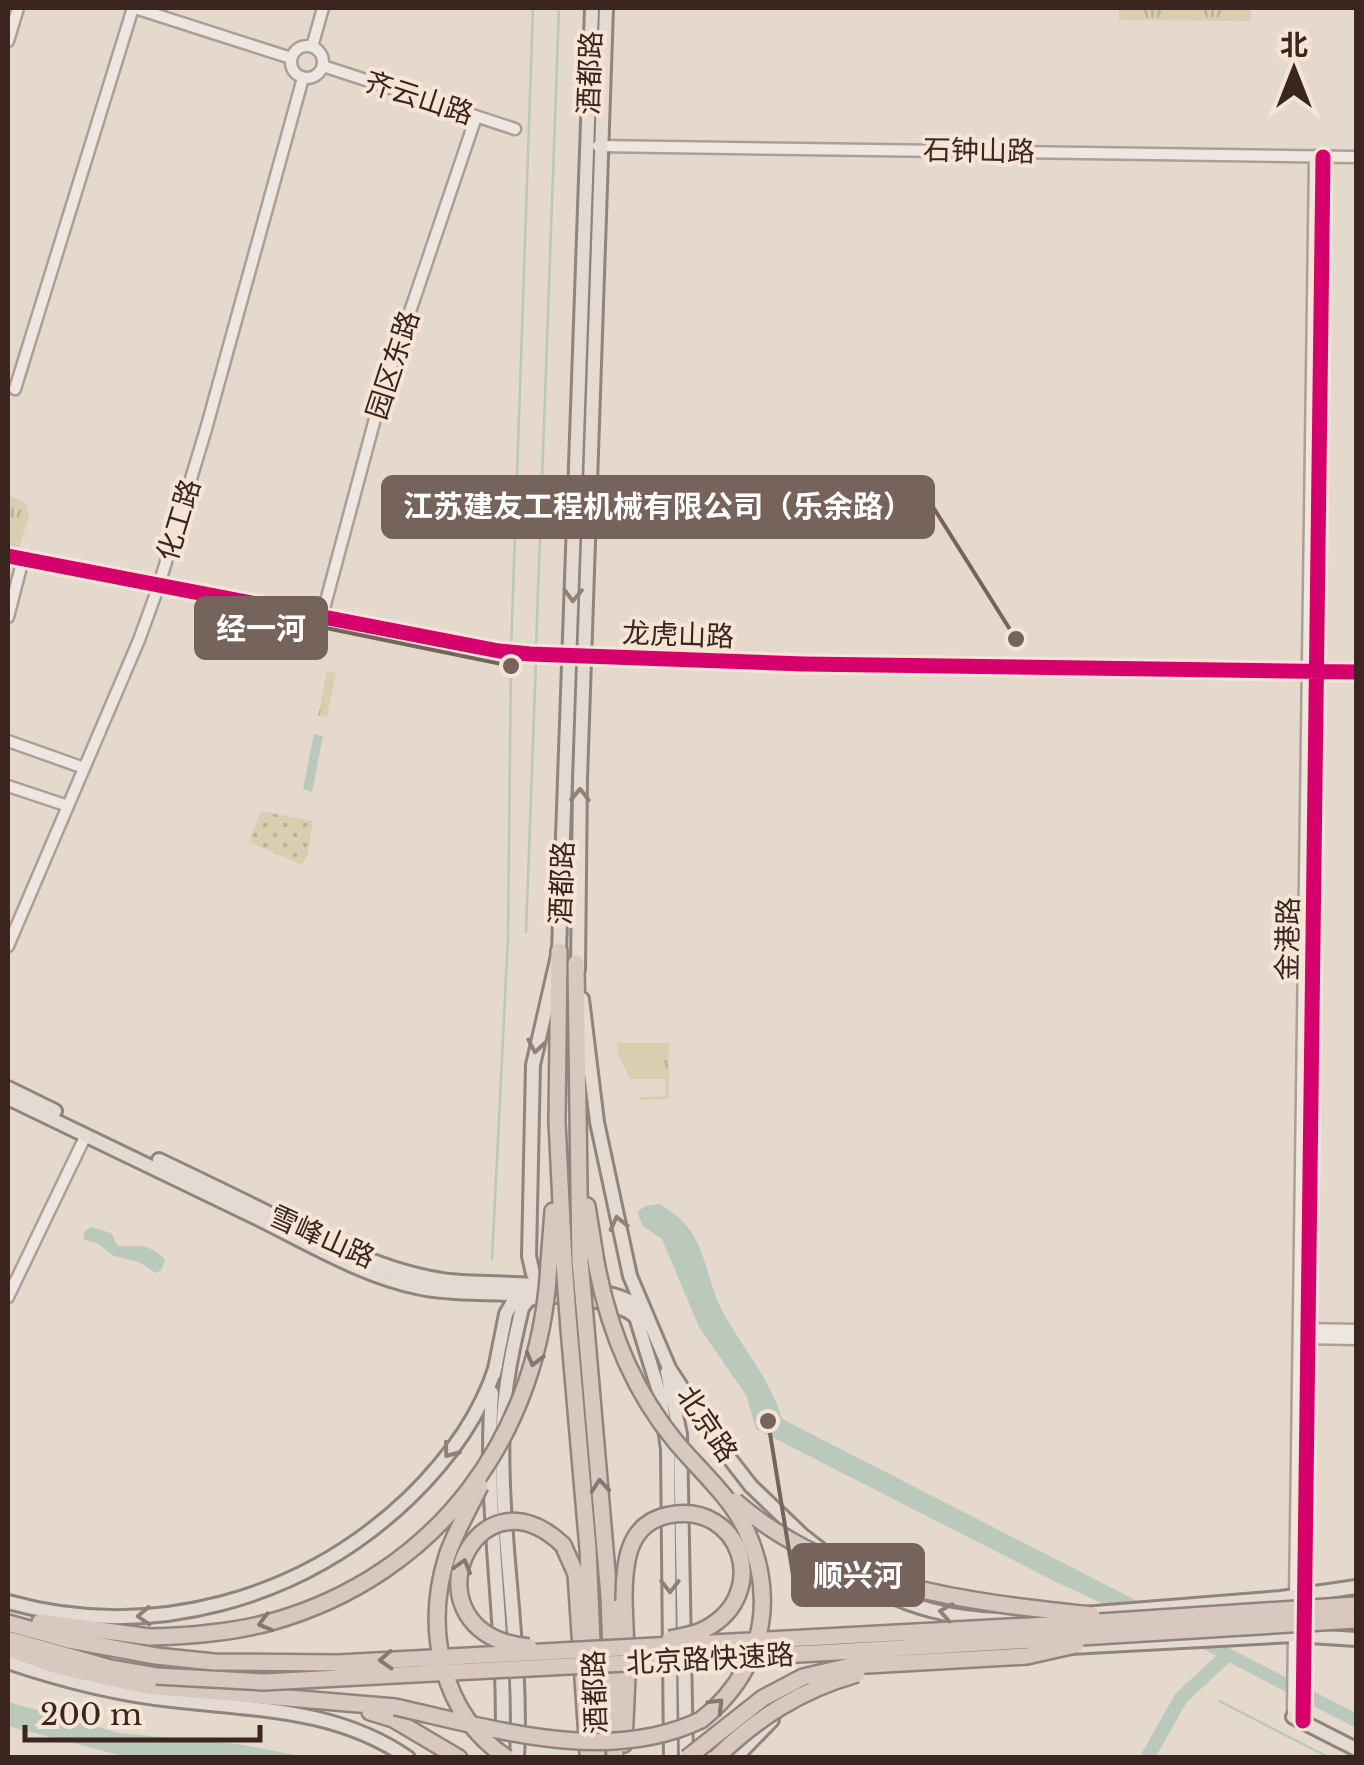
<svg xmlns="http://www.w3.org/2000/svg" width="1364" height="1765" font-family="'Libre Baskerville','Noto Sans SC',serif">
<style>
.grass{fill:url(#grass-tufts)}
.garden{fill:url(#garden-dots)}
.water{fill:#bac9bb}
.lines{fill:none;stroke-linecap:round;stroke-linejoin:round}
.stream{stroke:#bac9bb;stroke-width:2.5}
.river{stroke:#bac9bb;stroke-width:14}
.minor-casing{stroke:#ab9f97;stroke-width:15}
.major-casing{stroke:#90847e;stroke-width:18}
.highway-casing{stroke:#90847e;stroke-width:20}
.minor{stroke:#eee6e0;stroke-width:10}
.major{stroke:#e5dad1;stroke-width:12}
.highway{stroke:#d8c8c0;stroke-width:15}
.highway-bridge-casing{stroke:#90847e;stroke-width:20;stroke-linecap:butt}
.highway-bridge{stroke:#d8c8c0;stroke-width:15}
.cycleway-casing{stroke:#f6e4d5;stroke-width:21}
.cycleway{stroke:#d6006c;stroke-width:15}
.oneway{stroke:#908078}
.oneway2{stroke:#897670}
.labels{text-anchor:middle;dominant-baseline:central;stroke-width:8;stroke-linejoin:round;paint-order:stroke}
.street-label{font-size:28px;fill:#3a251f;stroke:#f6e4d5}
.leader{fill:none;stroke:#76645c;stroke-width:4}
.callout-dot{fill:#76645c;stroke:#f6e4d5;stroke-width:4}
.callout{fill:#76645c;stroke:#76645c;stroke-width:4}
.callout-label{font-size:30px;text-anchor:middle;font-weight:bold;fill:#fff}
</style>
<defs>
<pattern id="grass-tufts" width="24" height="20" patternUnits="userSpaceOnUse" patternTransform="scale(2.5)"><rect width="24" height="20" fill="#d8cfb1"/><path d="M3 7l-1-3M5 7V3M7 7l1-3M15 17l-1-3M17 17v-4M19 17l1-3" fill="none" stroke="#bab298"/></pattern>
<pattern id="garden-dots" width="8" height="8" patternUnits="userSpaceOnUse" patternTransform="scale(2.5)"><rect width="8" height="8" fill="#d8cfb1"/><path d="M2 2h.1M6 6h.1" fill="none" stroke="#bab298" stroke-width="1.8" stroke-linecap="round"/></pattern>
</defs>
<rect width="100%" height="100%" fill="#e5d9ce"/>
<path class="grass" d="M1119 8H1251V21L1119 20Z
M8 495 26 503 29 517 17 554 8 552Z
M327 671 336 673 327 717 318 716Z
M617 1043H669V1099L640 1100V1097L665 1096V1079H630L618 1054Z"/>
<path class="garden" d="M261 811 313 821 308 854 302 865 249 842Z"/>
<path class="water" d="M314 734 323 736 312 792 303 789Z
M659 1204C710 1231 701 1273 725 1316 746 1353 769 1377 782 1419L1356 1713V1728L1207 1651 1056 1582 756 1429 746 1395 699 1327 662 1239 643 1226 637 1212 645 1206Z
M91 1227 111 1233 118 1246C138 1247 149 1242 165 1260L161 1271 156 1273 139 1262 114 1256 97 1243 84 1240V1232Z
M8 1702 119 1733 238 1744 306 1757H126L8 1726Z"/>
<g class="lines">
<path class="stream" d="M536 647 559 8
M511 651 533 8
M526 932 536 661
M492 1259 508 937 511 659
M1219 1701 1330 1758"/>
<path class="river" d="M1147 1758 1181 1698 1226 1656"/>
<g class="minor-casing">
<path id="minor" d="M135 8 291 58
M8 41 18 8
M291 62a16 16 0 1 1 32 0a16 16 0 1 1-32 0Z
M312 47 323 8
M323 66 515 129
M598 146 1356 157
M15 389 133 8
M8 556 499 651 530 654 804 664 1356 672
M322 616 380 400 476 117
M8 617 23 559
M8 741 84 768
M8 786 68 806
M8 946 139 640 159 585 206 429 303 78
M8 1297 86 1135
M1303 1329 1356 1330
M1304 1338 1356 1339
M1295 1600 1315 156
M1303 1600 1323 157
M1293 1717 1294 1632
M1303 1721V1632"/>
</g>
<g class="major-casing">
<path id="major" d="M578 969 580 779 606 8
M582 999 597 1122 630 1276 669 1368 716 1441 751 1486 802 1535 825 1553
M8 1088 55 1111
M8 1098C92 1138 176 1179 261 1220 311 1245 365 1277 421 1288 472 1299 601 1285 636 1317L660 1395 668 1449 671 1758
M159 1160C203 1181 247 1202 290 1224 341 1248 392 1274 449 1281 495 1286 612 1279 643 1310
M543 1286 533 1274 529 1256 533 1065 559 951 592 8
M667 1372 680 1434 686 1758
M494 1374 506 1314 518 1293
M492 1393C483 1515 508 1636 502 1758
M849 1571C896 1607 965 1624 1023 1619
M8 1602C151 1642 302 1600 409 1498 447 1461 480 1417 496 1366
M1083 1614 1281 1598 1356 1587
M1070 1647 1294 1635 1356 1639
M8 1662C61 1680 115 1694 172 1700 254 1710 336 1708 408 1758
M1293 1717 1356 1749
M517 1758C523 1645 498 1533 503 1421 505 1383 513 1346 522 1308L528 1300 538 1296
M735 1758 772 1720"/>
</g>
<g class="highway-casing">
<path id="highway" d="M559 951 557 1122 564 1263
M576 963 580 1261
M587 1206 596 1262
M549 1263 553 1211
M586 1328 609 1596 615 1758
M569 1329 588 1549 597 1758
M563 1545 576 1574 588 1753
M624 1601 627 1677 624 1744
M40 1622 150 1637
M8 1623 69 1640 156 1656
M11 1640 110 1668 156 1676
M8 1649 60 1667 146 1686 395 1707
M370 1712 393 1719 459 1758"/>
</g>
<use href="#minor" class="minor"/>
<use href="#major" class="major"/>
<use href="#highway" class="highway"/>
<g class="highway-bridge-casing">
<path id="highway-bridge" d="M580 1261 586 1328
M564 1263 569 1329
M480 1486C469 1509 455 1532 447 1556 424 1629 441 1714 507 1758
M735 1501C833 1587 968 1602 1092 1615
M624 1601C624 1566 626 1523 669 1515 741 1501 771 1593 707 1628 696 1635 682 1636 670 1639
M150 1637C190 1636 231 1633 271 1622 438 1575 541 1434 549 1263
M529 1647C399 1634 473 1459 563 1545
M156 1656 214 1662 338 1663 1084 1623 1356 1605
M156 1676 264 1682 836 1652 1356 1620
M395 1707C495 1729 607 1765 701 1720 719 1706 734 1689 745 1669 769 1625 767 1575 746 1530 731 1497 698 1469 675 1441 633 1390 608 1327 596 1262
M687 1758 763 1698 803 1677 850 1666 1027 1656 1076 1645
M716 1758C758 1717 801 1690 857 1674"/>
</g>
<use href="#highway-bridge" class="highway-bridge"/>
<g class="cycleway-casing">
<path id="cycleway" d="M8 556 499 651 530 654 804 664 1356 672
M1303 1721 1323 157"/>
</g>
<use href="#cycleway" class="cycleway"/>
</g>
<defs><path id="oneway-chevron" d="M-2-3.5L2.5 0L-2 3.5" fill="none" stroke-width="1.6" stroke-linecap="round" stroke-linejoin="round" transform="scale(2.5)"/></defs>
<g class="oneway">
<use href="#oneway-chevron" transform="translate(573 595) rotate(92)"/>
<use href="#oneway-chevron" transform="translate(580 795) rotate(-89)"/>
<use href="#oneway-chevron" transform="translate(536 1046) rotate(100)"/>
<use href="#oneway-chevron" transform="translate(618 1223) rotate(-103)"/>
<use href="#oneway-chevron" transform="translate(450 1451) rotate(127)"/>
<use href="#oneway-chevron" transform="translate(670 1586) rotate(90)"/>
<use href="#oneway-chevron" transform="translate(946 1612) rotate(-170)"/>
<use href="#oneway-chevron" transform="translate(144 1616) rotate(177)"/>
</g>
<g class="oneway2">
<use href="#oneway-chevron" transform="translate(534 1359) rotate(105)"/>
<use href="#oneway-chevron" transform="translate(600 1486) rotate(-95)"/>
<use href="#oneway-chevron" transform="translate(463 1566) rotate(-74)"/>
<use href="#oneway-chevron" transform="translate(265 1623) rotate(165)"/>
<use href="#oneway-chevron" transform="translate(386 1660) rotate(177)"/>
<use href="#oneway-chevron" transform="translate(717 1705) rotate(-45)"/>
</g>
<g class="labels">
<g class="street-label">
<text transform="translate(590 73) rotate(-88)">酒都路</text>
<text transform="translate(419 98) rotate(18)">齐云山路</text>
<text transform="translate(979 151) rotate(1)">石钟山路</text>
<text transform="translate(393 365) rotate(-72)">园区东路</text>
<text transform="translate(179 520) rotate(-73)">化工路</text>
<text transform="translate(678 635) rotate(2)">龙虎山路</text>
<text transform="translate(562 883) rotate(-88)">酒都路</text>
<text transform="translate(1288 939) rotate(-89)">金港路</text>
<text transform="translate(322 1237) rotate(24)">雪峰山路</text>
<text transform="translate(707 1424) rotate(56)">北京路</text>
<text transform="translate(710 1659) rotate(-3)">北京路快速路</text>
<text transform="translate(595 1692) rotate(-92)">酒都路</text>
</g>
</g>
<path class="leader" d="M1016 639L933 507M511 666L326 628M768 1421L793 1575"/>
<g class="callout-dot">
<circle cx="1016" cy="639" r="10"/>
<circle cx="511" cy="666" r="10"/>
<circle cx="768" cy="1421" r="10"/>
</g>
<g class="callout">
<rect x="383" y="477" width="550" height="60" rx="10"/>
<rect x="196" y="598" width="130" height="60" rx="10"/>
<rect x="793" y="1545" width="130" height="60" rx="10"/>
</g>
<g class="callout-label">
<text x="658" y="517">江苏建友工程机械有限公司（乐余路）</text>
<text x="261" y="639">经一河</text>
<text x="858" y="1586">顺兴河</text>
</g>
<rect width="1364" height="1765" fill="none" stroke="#3a251f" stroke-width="20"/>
<g transform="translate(1294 70)" stroke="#f6e4d5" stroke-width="8" paint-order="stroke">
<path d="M0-8L18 38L0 25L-18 38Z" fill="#3a251f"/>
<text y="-15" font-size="28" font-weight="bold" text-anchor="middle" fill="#3a251f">北</text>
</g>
<path d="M25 1725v15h235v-15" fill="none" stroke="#3a251f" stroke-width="5"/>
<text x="40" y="1725" font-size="30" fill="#3a251f" stroke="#f6e4d5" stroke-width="8" paint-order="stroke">200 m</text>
</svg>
